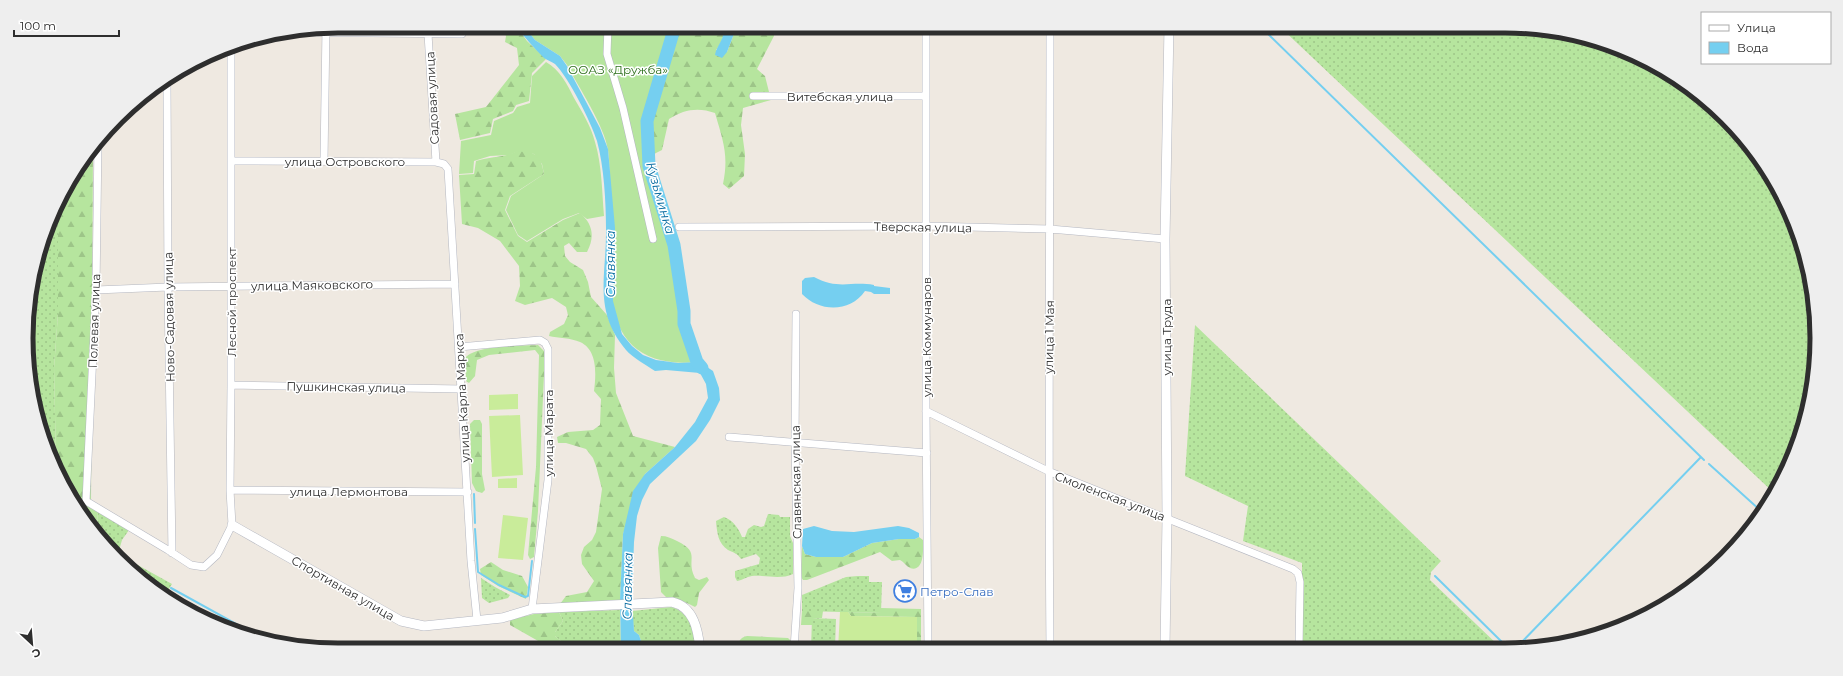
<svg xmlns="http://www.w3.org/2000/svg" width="1843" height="676" font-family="Montserrat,sans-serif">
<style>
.grass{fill:url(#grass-dots)}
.forest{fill:url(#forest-firs)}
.garden{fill:#b6e59e}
.pitch{fill:#c9ec9a}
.water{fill:#75cff0}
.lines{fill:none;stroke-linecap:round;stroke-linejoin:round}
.stream{stroke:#75cff0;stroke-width:2}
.river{stroke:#75cff0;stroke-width:13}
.street-casing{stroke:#b4b7c1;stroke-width:8}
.secondary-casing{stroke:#b4b7c1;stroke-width:10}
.street{stroke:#fff;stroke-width:7}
.secondary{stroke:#fff;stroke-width:9}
.labels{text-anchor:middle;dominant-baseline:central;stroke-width:3;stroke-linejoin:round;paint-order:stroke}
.park-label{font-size:12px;fill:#2c6e1b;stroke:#fff}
.street-label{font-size:12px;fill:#2e2e2e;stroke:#fff}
.shop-label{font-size:12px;fill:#366cbe;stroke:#fff;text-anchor:start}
.water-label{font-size:13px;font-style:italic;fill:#0d6fa3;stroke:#fff}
.rim{fill:none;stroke:#2e2e2e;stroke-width:5}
</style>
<defs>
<pattern id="grass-dots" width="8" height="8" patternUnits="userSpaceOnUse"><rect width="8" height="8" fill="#b6e59e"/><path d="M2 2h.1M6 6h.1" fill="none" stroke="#9dc588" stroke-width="1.8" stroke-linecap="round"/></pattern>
<pattern id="forest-firs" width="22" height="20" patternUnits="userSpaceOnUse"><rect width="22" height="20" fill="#b6e59e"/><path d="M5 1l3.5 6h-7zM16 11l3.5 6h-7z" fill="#9dc588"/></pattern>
</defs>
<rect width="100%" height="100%" fill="#efe9e1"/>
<path class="grass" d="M1279 26H1505L1586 37 1643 58 1670 75 1765 168C1814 236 1828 339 1807 418 1804 427 1800 435 1796 443 1789 460 1782 477 1775 494Z
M58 201V314L54 368 56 462 37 419 27 359 29 298Z
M1195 325 1441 561 1431 572 1430 580 1500 647 1302 648V563L1243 541 1248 506 1185 476Z
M98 511 129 530 122 540 118 554 172 584 167 592 141 578 118 559 95 531 97 528Z
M768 514 779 515 780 517H790V536L793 543V574C780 580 766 575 752 576 746 577 743 580 737 581L735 577V571L759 564 760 558 756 554 741 559C737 553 734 553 728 550 718 543 717 533 716 521L724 517C733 520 739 529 742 537H745L748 529 754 525 761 527 764 526Z
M858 576H869V582H882L881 613 802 611V595L846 577Z
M481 578 495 587 510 595 508 598 489 603 482 598Z
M671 607C691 612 693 631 698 649H637L641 641 639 635 634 631 632 611Z
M620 610 621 649H568V647L555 636V632L563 621 559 612Z
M812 618 836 619 835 649H811Z"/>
<path class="forest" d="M501 26H516L527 41 546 59 532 73 529 101 516 105 513 111 493 119 490 133 460 140 455 114 486 107 519 65 517 48 505 42 506 36Z
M675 26H723C725 36 722 42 716 50L727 52 737 26H773L774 36 757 69 765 76 771 100 743 108 741 125 745 154 744 176 729 189 723 184C729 155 723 141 715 113 699 107 684 109 669 119L662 150 654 154 649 151 647 121Z
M93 145 91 507 98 511 97 528 95 531 79 512 56 462 54 368 58 314V201Z
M519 150C536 153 541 155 544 174L510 196 505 210 518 236 527 242 563 220 580 213C593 224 595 237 587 252H577L569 243 564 246 565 256 570 262 583 270 588 282 591 297 607 315 615 335 614 368 616 393 633 436 675 447 645 474 623 534 620 600 560 604 566 596 587 592 594 581 582 564 581 555 584 547 592 540 596 532 602 489 596 466 593 458 586 449 566 443H558L557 437 568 432 593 430 600 425 601 399 594 391C596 375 598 350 580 342 571 338 558 338 549 336L550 332 564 324 568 315 566 307 552 298 525 305 515 301 520 286 519 266 500 241 478 228 462 224 459 175 474 174 476 161C492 156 505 158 519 150Z
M538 345 545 352 538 511 534 557 530 559 528 555 536 467 539 355 535 350 489 355 477 360 475 376 469 383 466 381 465 358C477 345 519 346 538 345Z
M474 420H480L482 424V474L485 490 482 493 476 491 472 483 470 424Z
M661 536C667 536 671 538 677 541 702 553 685 559 695 578L699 580 707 577 709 580 699 593 697 605 695 607 685 602 667 598 661 592 658 548Z
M919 537 923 540C923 548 925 573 910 568 906 566 904 562 900 560L892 561 880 552 807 580H803L801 577 802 546 805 554 816 557H843L872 543 899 539H915Z
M491 562 503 570 522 576 528 587 526 599 498 586 481 575 480 569Z
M881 608 921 609V649H917V617L851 616 848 612 881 613Z
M802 611H823L822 618H812V625H801Z
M559 612 563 621 555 632V636L568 647V649L554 650 510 625V620L534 614Z
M747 636 788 638 792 642 791 649H786L782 645 753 643 750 645V649H738C739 641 739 638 747 636Z"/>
<path class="garden" d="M524 26H675L647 121 649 166 674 245 684 311V324L697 362C647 367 614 345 612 292 611 278 615 264 615 250 615 229 612 208 610 186 609 174 610 162 608 150 604 125 579 88 567 65L560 56 535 40Z
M546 62C560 70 567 84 574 98 582 112 591 126 595 142 602 165 602 192 604 216L587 219 579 213 563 219 527 241 518 235 506 210 511 196 544 174 542 164 534 154 519 151 509 155 490 156 474 161 473 173 459 174 461 141 491 135 494 121 513 113 517 107 530 103 532 76Z"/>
<path class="pitch" d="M518 394V409L489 410V395Z
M520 415 523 475 492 477 489 416Z
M517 478V488H498V479Z
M503 515 528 518 523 560 498 558Z
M840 612H848L851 616 917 617V649H838Z"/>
<path class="water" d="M516 26H524L535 40 560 56 567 66 600 128 608 149 615 228 613 301 622 334 632 346 643 355 656 360 678 363 697 362 707 367 713 371 719 388 720 400 710 420 696 441 650 484 642 500 637 516 634 542 632 598 634 631 639 635 641 641 637 649H621L620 600 623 534 633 491 645 474 675 447 695 422 708 398 706 384 700 373 666 370 655 371C646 365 633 358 626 350 592 310 607 274 606 228 606 203 604 166 597 141 591 122 569 78 555 64 552 62 547 60 544 58 534 48 525 38 516 26Z
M723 26H737L727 52 722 58 715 55C717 44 726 39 723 26Z
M814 277C838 290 850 281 874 285V286L890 288V294H874L871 292 865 291C850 313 819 312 802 294V281L805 278Z
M814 526 832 531 854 532 898 526 909 528 919 533V537L915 539H899L872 543 843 557H816L805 554 802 546 803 529Z"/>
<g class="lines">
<path class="stream" d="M1260 26 1704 460
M1709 464 1761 511
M474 494 475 523
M475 529 478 572 499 585 525 597 528 596 532 561
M1435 576 1507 647
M171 588 267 641
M1517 647 1701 457"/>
<path class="river" d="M675 26 647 121 649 166 674 245 684 311V324L697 362 702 368"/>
<g class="street-casing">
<path id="street" d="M608 26 607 54 623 108 653 239
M926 26V411L928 649
M1050 26C1050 233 1048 441 1050 648
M282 32 462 34
M428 34 436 162
M167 82 168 287 172 553
M753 96H926
M98 140 96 290 86 501 168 550 191 565 204 567 217 555 232 525 230 490 231 385V46
M231 161 436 162 444 164 448 169 471 561 477 620
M324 161 326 27
M679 227 927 226 1050 229 1165 239
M96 290 168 287 455 284
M459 347 540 340 545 343 548 349V480L532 609
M231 385 462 389
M926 411 1048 471 1293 569 1298 573 1300 582 1299 648
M729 437 927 453
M230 490 468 492
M794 649 798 588 795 442 796 314"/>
</g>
<g class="secondary-casing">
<path id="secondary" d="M232 525 401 621 424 626 502 618 532 609 672 602C694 607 698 630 700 649
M1165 648 1167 518 1165 239 1169 26"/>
</g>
<use href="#street" class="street"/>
<use href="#secondary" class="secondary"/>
</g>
<defs>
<g id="supermarket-ring" transform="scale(1.15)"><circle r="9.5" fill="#fff" stroke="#3f7fe0" stroke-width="1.5"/><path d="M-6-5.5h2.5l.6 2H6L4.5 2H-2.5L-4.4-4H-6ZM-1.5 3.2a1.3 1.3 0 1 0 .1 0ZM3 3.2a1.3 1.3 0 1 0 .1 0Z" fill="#3f7fe0"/></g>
</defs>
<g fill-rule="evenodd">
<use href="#supermarket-ring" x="905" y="591"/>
</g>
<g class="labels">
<g class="park-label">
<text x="618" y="69">ООАЗ «Дружба»</text>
</g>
<g class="street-label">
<text x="840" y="96">Витебская улица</text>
<text transform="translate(432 98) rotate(-93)">Садовая улица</text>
<text x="345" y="161">улица Островского</text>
<text transform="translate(923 227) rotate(1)">Тверская улица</text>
<text transform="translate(312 285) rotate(-1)">улица Маяковского</text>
<text transform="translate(231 302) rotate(-90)">Лесной проспект</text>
<text transform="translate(169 317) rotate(-91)">Ново-Садовая улица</text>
<text transform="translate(94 321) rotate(-88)">Полевая улица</text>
<text transform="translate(926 337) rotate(-90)">улица Коммунаров</text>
<text transform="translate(1049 337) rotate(-89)">улица 1 Мая</text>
<text transform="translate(1166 337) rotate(-90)">улица Труда</text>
<text transform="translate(346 387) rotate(1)">Пушкинская улица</text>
<text transform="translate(462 398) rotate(-93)">улица Карла Маркса</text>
<text transform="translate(548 433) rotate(-90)">улица Марата</text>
<text transform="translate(796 482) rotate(-91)">Славянская улица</text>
<text x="349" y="491">улица Лермонтова</text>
<text transform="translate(1110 496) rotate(21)">Смоленская улица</text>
<text transform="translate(343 588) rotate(30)">Спортивная улица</text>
</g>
<g class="shop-label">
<text x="920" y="591">Петро-Слав</text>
</g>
<g class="water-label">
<text transform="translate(661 198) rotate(74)">Кузьминка</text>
<text transform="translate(610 264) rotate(-90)">Славянка</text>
<text transform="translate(627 586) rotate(-89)">Славянка</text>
</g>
</g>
<path d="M0 0H1843V676H0ZM338 33H1505A305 305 0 0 1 1810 338V338A305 305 0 0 1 1505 643H338A305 305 0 0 1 33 338V338A305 305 0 0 1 338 33Z" fill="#eee" fill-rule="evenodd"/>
<path class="rim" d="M338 33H1505A305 305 0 0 1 1810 338V338A305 305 0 0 1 1505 643H338A305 305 0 0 1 33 338V338A305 305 0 0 1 338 33Z"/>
<rect x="1701" y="12" width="130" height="52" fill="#ffffff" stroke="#ababab"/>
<rect x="1709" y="25" width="20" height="6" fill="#ffffff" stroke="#ababab"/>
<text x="1737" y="32" font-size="12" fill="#2e2e2e">Улица</text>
<rect x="1709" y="42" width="20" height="12" fill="#75cff0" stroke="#ababab"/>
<text x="1737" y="52" font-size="12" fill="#2e2e2e">Вода</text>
<g transform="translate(32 644) rotate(154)" stroke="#ffffff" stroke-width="3" paint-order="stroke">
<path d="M0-3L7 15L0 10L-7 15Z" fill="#2e2e2e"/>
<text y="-6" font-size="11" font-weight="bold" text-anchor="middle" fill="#2e2e2e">С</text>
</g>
<path d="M14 30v6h105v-6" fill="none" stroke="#2e2e2e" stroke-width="2"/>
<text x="20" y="30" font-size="12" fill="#2e2e2e" stroke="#ffffff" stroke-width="3" paint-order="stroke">100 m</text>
</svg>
